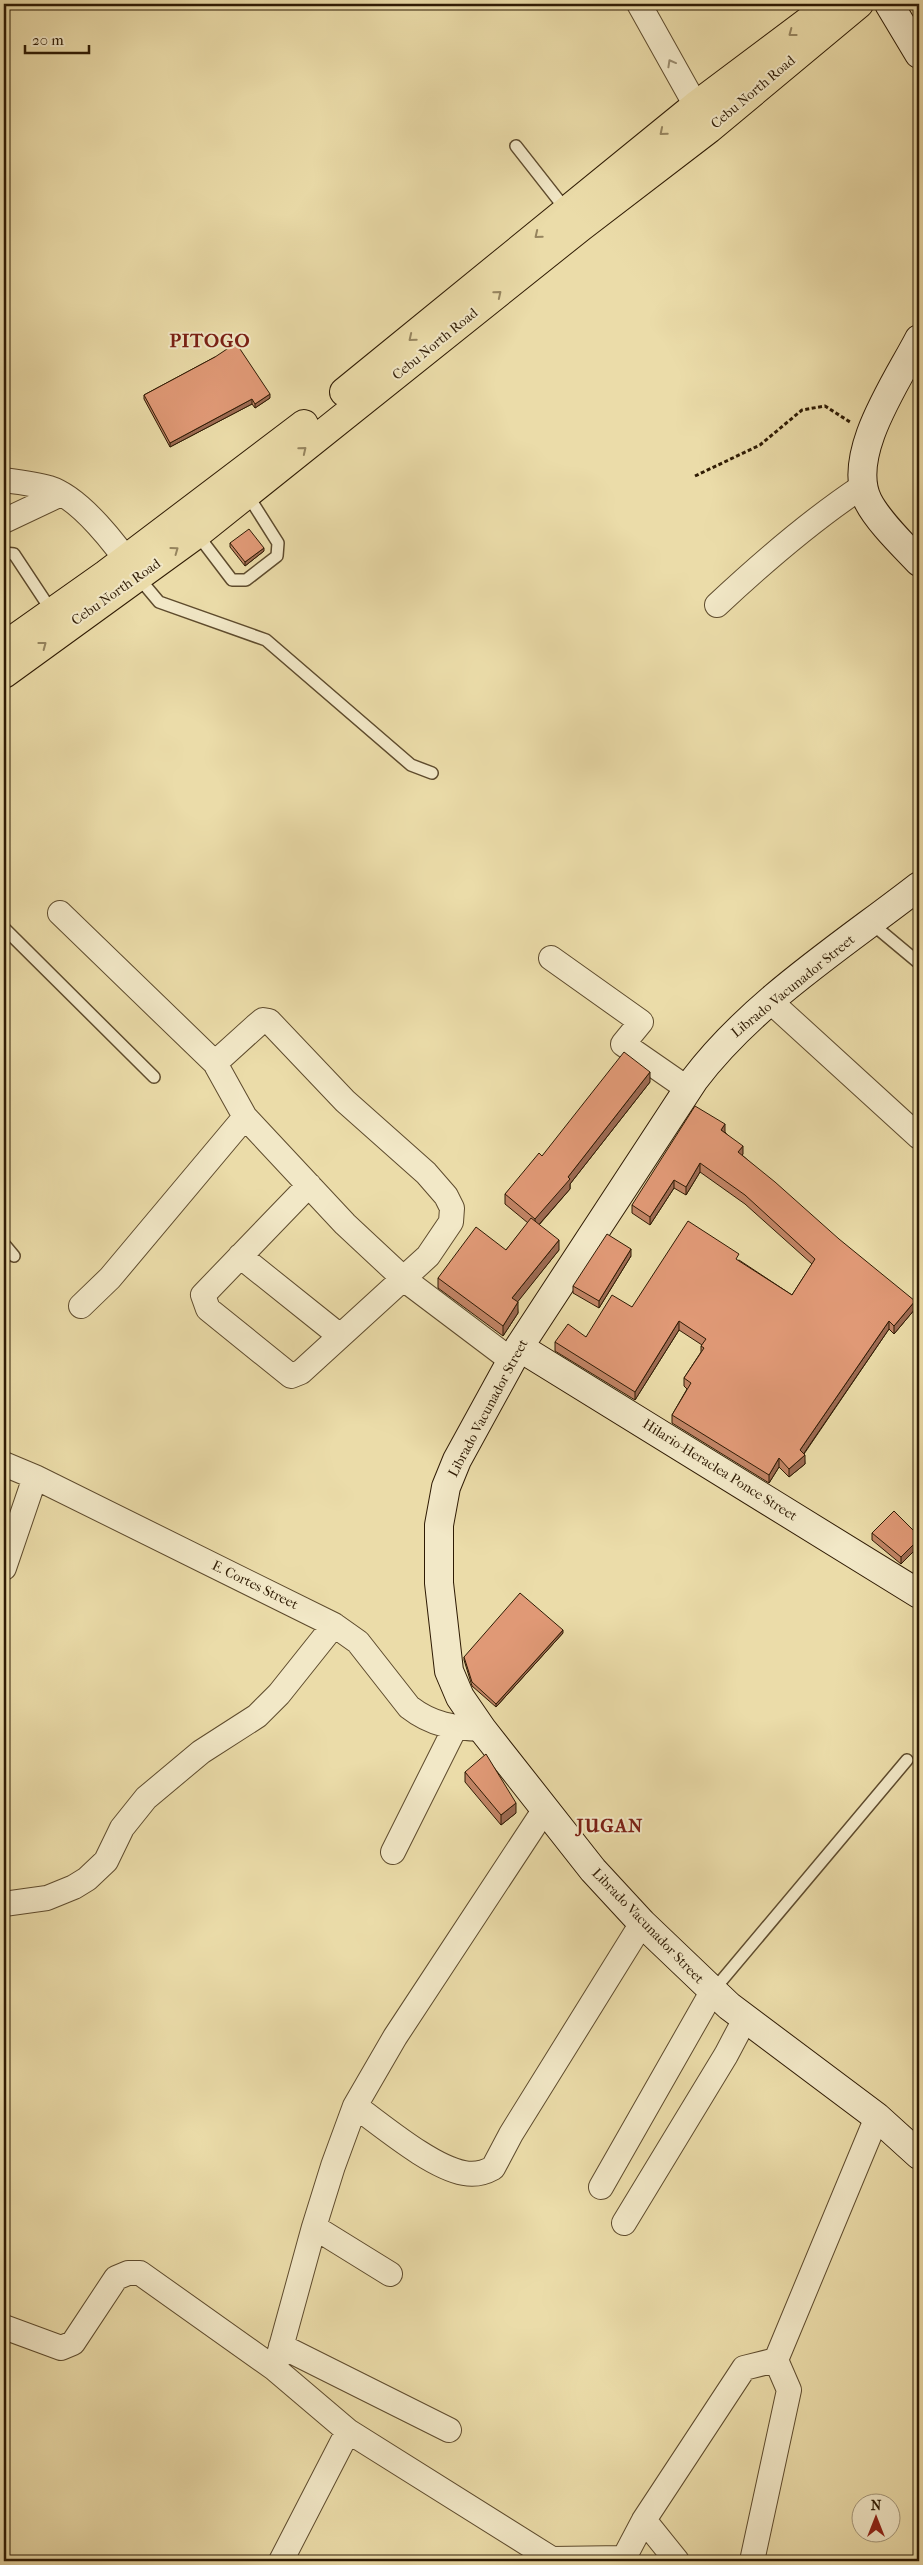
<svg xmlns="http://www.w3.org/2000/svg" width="923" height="2565" font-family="'IM FELL French Canon',serif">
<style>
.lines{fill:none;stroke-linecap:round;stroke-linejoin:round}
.lane-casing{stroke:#5e4b2d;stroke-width:14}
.street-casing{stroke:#5e4b2d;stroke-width:26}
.secondary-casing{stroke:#2f1b04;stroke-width:30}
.primary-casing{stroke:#2f1b04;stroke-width:30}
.path{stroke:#2f1b04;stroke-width:3;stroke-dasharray:4 2.5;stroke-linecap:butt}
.lane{stroke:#f2e8c7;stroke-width:11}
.street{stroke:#f2e8c7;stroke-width:24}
.secondary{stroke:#f2e8c7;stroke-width:28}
.primary{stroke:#ebdca9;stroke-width:28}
.wall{fill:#c18465;stroke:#2f1b04}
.shaded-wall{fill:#9d6b53;stroke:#2f1b04}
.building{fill:#e09976;stroke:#2f1b04}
.oneway{stroke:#96855f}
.oneway2{stroke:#9a8c6f}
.labels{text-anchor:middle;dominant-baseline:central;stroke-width:4;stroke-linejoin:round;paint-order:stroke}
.street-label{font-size:14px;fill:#2f1b04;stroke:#f2e8c7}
.district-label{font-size:19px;font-weight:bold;letter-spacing:1px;fill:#7a1f14;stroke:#f2e8c7}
</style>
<rect width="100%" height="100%" fill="#ebdca9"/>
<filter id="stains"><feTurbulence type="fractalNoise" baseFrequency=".004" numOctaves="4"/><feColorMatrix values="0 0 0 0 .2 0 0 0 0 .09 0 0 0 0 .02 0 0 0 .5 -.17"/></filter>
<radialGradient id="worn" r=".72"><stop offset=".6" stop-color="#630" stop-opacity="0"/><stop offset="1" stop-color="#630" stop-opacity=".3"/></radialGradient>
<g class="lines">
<g class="lane-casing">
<path id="lane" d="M516 146 567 211
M197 534 232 580H246L277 556 278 543 247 494
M4 553 14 554 53 613
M138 577 159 602 266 640 411 765 432 773
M871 923 919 963
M4 928 154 1077
M4 1244 14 1256
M712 1992 907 1760"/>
</g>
<g class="street-casing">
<path id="street" d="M639 4 705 122
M4 480C19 482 35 484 49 488 81 498 118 547 136 574
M4 521 61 494
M717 605C763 562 810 521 863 486
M60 913 215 1063 245 1117 345 1224 405 1280 511 1360
M551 958 641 1022 623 1044 688 1089
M770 1001 919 1137
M215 1063 257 1025 263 1020 269 1021 345 1101 426 1173 446 1196 452 1208 451 1222 428 1256 301 1372 291 1376 208 1309 203 1295 309 1185
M240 1256 340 1336
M81 1306 110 1278 245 1117
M4 1464 35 1477 334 1625 358 1642 409 1707C432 1725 454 1728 482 1729
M4 1568 35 1477
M393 1852 455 1728
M4 1904 47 1898 74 1887 87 1879 106 1861 122 1828 146 1798 201 1752 257 1716 279 1694 334 1625
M355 2106C383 2126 431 2167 464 2173 474 2175 484 2173 493 2168L511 2134 642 1923
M601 2187 712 1992
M624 2223 726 2055 745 2019
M314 2227 390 2274
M4 2327 61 2348 73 2343 116 2278 128 2273H140L275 2369 348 2431 552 2559 624 2558 644 2520 744 2368 776 2360
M281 2346 449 2430
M275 2369 314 2227 333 2166 355 2106 395 2037 545 1809
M644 2520 677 2561
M281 2561 348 2431
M752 2561 789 2390 776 2360 877 2117"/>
</g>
<g class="secondary-casing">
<path id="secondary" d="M889 4 919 54
M919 339C898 380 845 455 868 501 878 521 903 545 919 562
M919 886C843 945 752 1003 694 1080L519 1347 457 1460 446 1487 439 1525V1583L449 1671 460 1697 482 1729 593 1870 642 1923 729 2006 877 2117 919 2155
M519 1347 919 1594"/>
</g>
<g class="primary-casing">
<path id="primary" d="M344 392 695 106 831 4
M4 646 106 574 304 424
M4 674 197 534 581 227 709 129 859 4"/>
</g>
<path class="path" d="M695 476 760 445 802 410 825 406 850 422"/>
<use href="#lane" class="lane"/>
<use href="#street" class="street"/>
<use href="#secondary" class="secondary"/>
<use href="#primary" class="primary"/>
</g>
<path class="wall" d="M215 357 270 398 255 408 252 404 170 447 144 399V395Z
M230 543 264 551 245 566 230 547Z
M650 1082 570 1184V1189L539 1225 559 1250 517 1302 518 1313 503 1336 438 1288V1278L506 1250 528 1223 505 1204V1194L542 1156Z
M725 1132 743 1154 742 1155 915 1309 894 1334 889 1329 804 1454 805 1464 789 1477 779 1467 769 1483 672 1423V1415L687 1389 684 1386V1378L701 1352V1346L702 1345 679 1330 635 1400 555 1351V1342L586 1337 632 1307 739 1260 792 1295 812 1264 745 1204 700 1172 686 1195 674 1188 650 1225 632 1213V1205Z
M631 1256 599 1308 573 1293V1286Z
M872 1533 919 1536 901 1564 872 1540Z
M563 1633 496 1707 472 1686 464 1660V1657Z
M465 1772 516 1813 501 1825 465 1782Z"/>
<path class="shaded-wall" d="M270 394V398L255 408V404Z
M252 399V404L170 447V443Z
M264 548V551L245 566V562Z
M9 582V586L4 589V585Z
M650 1072V1082L570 1184V1189L535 1229V1219Z
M725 1124V1133L721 1130Z
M743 1146V1154L738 1161V1152Z
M700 1163V1172L686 1195V1187Z
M674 1180V1188L650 1225V1217Z
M559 1240V1250L512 1309V1298Z
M631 1249V1256L599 1308V1301Z
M915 1301V1309L894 1334V1326Z
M518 1302V1313L503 1336V1326Z
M679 1321V1330L635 1400V1392Z
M889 1321V1329L800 1459V1450Z
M805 1455V1464L789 1477V1469Z
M779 1458V1467L769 1483V1475Z
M919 1539V1546L901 1564V1557Z
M563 1630V1633L496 1707V1704Z
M516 1803V1813L501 1825V1815Z"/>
<path class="building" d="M236 343 270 394 255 404 252 399 170 443 144 395 215 357Z
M249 529 264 548 245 562 230 543Z
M4 575 9 582 4 585Z
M624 1052 650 1072 568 1177 570 1179 535 1219 505 1194 539 1153 542 1156Z
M695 1106 725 1124 721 1130 743 1146 738 1152 775 1182 839 1239 915 1301 894 1326 889 1321 800 1450 805 1455 789 1469 779 1458 769 1475 672 1415 691 1383 684 1378 704 1348 701 1346 706 1339 679 1321 635 1392 555 1342 568 1324 586 1337 612 1295 632 1307 688 1221 739 1254 736 1259 792 1295 815 1259 745 1195 700 1163 686 1187 674 1180 650 1217 632 1205Z
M531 1218 559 1240 512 1298 518 1302 503 1326 438 1278 476 1227 506 1250Z
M607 1234 631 1249 599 1301 573 1286Z
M894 1511 919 1536V1539L901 1557 872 1533Z
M520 1593 563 1630 496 1704 472 1682 464 1657Z
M486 1754 516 1803 501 1815 465 1772Z"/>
<defs><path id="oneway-chevron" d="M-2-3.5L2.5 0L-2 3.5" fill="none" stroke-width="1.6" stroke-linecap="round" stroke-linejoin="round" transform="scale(1.25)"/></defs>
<g class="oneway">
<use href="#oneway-chevron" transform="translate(792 33) rotate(143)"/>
<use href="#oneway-chevron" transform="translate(663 132) rotate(140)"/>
<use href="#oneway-chevron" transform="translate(538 235) rotate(141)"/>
<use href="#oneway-chevron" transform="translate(498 294) rotate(-39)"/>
<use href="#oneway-chevron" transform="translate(412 338) rotate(141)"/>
<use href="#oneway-chevron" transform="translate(303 450) rotate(-39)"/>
<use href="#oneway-chevron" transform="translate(175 550) rotate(-36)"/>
<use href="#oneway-chevron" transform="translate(43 645) rotate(-37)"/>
</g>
<use class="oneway2" href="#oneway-chevron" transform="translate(671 63) rotate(-119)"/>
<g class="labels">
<g class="street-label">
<text transform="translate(753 92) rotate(-40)">Cebu North Road</text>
<text transform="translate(435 344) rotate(-39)">Cebu North Road</text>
<text transform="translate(116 592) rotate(-35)">Cebu North Road</text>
<text transform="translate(793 986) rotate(-39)">Librado Vacunador Street</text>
<text transform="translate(488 1408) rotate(-62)">Librado Vacunador Street</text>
<text transform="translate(720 1470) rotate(32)">Hilario-Heraclea Ponce Street</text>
<text transform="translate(255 1585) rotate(26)">E. Cortes Street</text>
<text transform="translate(648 1926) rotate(46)">Librado Vacunador Street</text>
</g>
<g class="district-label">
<text x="210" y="341">PITOGO</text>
<text x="610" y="1826">JUGAN</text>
</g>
</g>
<rect width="923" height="2565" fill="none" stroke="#ebdca9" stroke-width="20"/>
<rect x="5" y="5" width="913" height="2555" fill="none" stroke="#2f1b04" stroke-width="2.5"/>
<rect x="10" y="10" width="903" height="2545" fill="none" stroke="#2f1b04"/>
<g transform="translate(876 2518)"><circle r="24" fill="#f2e8c7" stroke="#a49679"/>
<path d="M0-4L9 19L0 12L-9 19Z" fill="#8f2418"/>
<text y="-8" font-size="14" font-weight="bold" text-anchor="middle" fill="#2f1b04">N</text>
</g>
<path d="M25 45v8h64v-8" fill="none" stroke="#2f1b04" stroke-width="2.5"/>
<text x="32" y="45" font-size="15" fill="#2f1b04" stroke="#f2e8c7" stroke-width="4" paint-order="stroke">20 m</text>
<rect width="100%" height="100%" filter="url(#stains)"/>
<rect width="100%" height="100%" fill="url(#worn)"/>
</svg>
